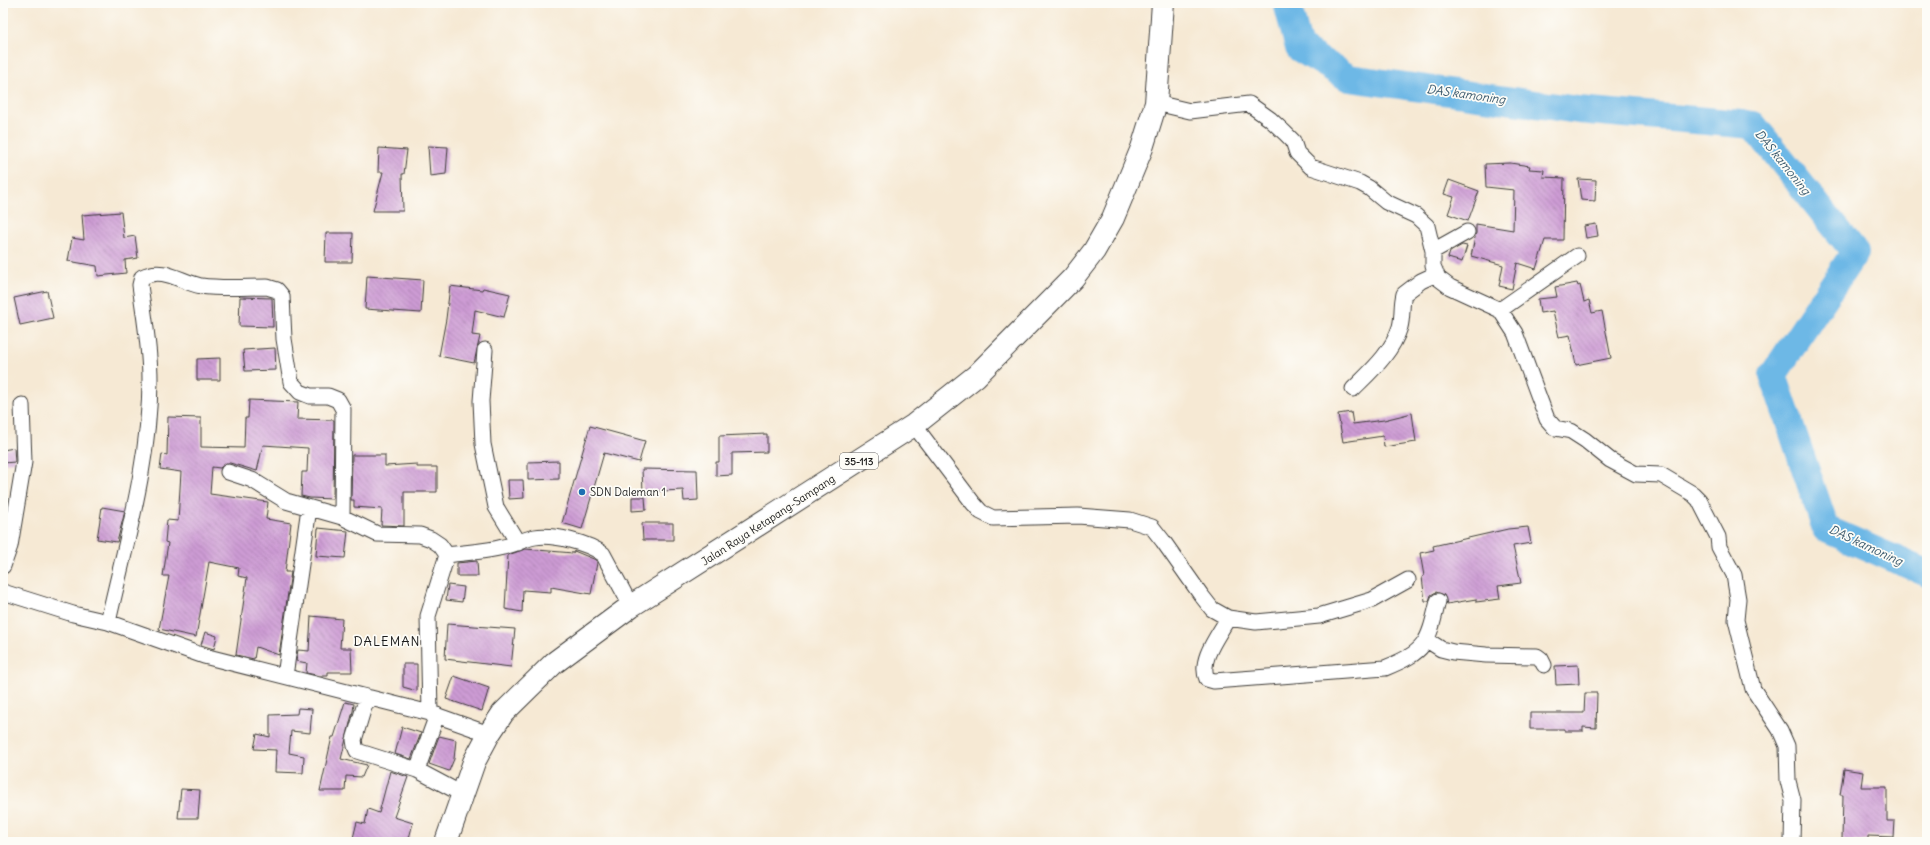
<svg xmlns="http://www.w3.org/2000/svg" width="1930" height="845" font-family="Delius,sans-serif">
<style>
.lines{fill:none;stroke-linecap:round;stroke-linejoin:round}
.river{stroke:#6db8e6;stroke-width:28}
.building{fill:url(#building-back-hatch)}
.minor-casing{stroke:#3d3b38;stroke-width:17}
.primary-casing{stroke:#3d3b38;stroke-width:24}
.minor{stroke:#fff;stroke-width:15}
.primary{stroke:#fff;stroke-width:22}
.poi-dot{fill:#1f6fb2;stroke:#fdfcf7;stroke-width:1.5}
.labels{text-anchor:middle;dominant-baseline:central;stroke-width:3.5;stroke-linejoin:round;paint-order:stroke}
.shield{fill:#fdfcf7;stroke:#605f5e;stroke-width:1}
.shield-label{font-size:10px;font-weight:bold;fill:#1c1c1c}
.poi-label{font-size:11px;fill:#1c1c1c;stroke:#fdfcf7;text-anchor:start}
.street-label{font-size:11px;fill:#1c1c1c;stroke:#fdfcf7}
.water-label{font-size:12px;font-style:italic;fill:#3c5a6d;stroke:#fdfcf7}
.quarter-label{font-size:13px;letter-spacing:1px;fill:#1c1c1c;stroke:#fdfcf7}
</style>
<defs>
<pattern id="building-back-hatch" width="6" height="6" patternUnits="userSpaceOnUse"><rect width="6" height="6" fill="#cd9bd4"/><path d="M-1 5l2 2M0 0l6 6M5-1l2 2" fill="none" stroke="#a67eab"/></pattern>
</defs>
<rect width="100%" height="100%" fill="#fdfcf7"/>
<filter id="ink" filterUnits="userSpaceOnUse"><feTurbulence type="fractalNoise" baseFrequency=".025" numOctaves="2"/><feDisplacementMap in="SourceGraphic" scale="8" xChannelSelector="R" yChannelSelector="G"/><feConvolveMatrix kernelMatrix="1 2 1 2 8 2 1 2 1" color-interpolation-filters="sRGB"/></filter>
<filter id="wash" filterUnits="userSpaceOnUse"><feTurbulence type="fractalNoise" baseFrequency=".012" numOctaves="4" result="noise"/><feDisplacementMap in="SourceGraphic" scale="16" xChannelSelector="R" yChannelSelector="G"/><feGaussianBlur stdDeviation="0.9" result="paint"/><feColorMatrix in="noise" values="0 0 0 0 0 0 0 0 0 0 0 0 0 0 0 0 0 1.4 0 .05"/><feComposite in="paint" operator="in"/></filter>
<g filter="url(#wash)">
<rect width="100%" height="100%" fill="#f6e9d4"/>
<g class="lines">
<path class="river" d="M1287 3 1299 48 1349 78 1578 110 1753 125 1855 252 1773 375 1826 529 1927 573"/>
</g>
<g id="blocks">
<path class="building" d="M428 146 448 147 446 174 430 176Z
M379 148 407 150 404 174H402L403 211H373L383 172H378Z
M1510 163 1530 166 1529 169 1544 170 1543 177 1564 178 1563 240H1545L1536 269 1517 263 1512 289 1499 286 1503 265 1471 256 1476 233V224L1513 230 1514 190 1486 187 1485 164Z
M1578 179 1596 180 1595 201 1581 200Z
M1449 180 1479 191 1468 221 1448 214 1454 197 1444 194Z
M121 212 124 238 135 236 138 258 125 260 126 273 98 276 97 266 68 261 72 238 84 240 82 215Z
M1596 224 1598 236 1586 238 1584 226Z
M326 233H353L352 262H325Z
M1462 245 1467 246 1462 262 1448 258 1450 252Z
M367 276 423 280 421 313 365 309Z
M1577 283 1578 286 1580 285 1584 302 1589 300 1592 313 1602 311 1611 358 1576 365 1570 335 1559 337 1553 311 1540 313 1538 299 1557 297 1555 287Z
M450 286 482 290 483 288 510 294 504 317 475 310 472 335 480 336 474 363 439 356 446 319Z
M47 291 53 318 20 325 14 298Z
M240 297 272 298 273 327 239 326Z
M275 348 276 370 245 371 243 350Z
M220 358V380H197V359Z
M249 400 298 402 297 419 334 420 333 499 310 498 301 496 302 472H307L308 448 263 445 257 471 230 463H226L220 468 212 467 210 494 268 502 266 519 291 523 285 572H291L279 655 256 647 254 659 236 655 247 578 238 576 239 568 209 562 196 637 159 629 169 576H163L168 543 165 542 167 520 178 521 181 472 160 469 162 454 167 455 168 417 201 418V447L244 448 245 418H248Z
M1351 412 1353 424 1384 420 1412 413 1416 442 1384 447 1383 436 1343 442 1338 414Z
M590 426 645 441 639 462 604 453 582 529 562 523Z
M767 434V452L732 453V475L716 476V462H719V436Z
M14 448 15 462 3 463V450Z
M352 455H385V466L417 464V467H437V492H404V526L381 525 382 509 354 507V500H351Z
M559 461V479L528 480V462Z
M642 469 697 470 698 500 684 501 683 490 643 492Z
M508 480H523L524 498 509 499Z
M632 497H645L646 510 632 511Z
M102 507 125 511 117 542 97 539Z
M642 523H673V540H643Z
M1528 527 1531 543 1513 546 1521 583 1498 586 1500 599 1476 602V599L1447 604 1444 595 1436 592 1431 595 1429 601H1425L1422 577 1424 576 1420 553 1434 550 1433 546 1508 529Z
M318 528 348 531 345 558 316 556Z
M525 549 573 553 574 551 596 560 597 563 591 594 551 587V592L523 590 522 612 505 609 508 555Z
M477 561 478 576H457V563Z
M448 585 464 587 462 602 446 600Z
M311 616 342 619 340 648H351L352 672H328V676H321L306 673 307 663 296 661 298 650 309 651Z
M447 624 515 629 511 667 445 659Z
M205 632 217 636 214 649 201 645Z
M403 664H417V691L403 687Z
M1578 665 1579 684 1556 685 1555 666Z
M454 676 489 688 482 711 446 699Z
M1585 693H1597L1596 728 1583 727V731H1565V729H1530V713H1584Z
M345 702 354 704 353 711 341 759 367 765 362 777 346 776 345 791H320L332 737H334Z
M298 708 312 709 310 733 291 731 289 753 304 756 303 773 275 772 276 750 254 749 257 734 270 737V715L297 714Z
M402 727 421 733 411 759 395 754Z
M439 736 456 740 454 759 449 771 429 764Z
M1844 769 1863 772 1861 787H1887V821H1895L1894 837 1868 836V841L1842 840 1843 795H1840Z
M390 771 408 777 394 817 413 823 408 842H352L357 822 365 824 368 809 379 813Z
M181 789 200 790 198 818H178Z"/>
</g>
</g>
<g filter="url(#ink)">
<use href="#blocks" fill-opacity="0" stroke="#3d3b38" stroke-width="1"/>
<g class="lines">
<g class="minor-casing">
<path id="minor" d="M1156 103 1190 111 1249 104 1270 119 1285 133 1293 141 1297 153 1311 167 1360 183 1369 188 1386 202 1416 216 1427 226 1433 251V266L1438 278 1450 287 1500 310 1515 333 1547 419 1555 428 1571 431 1585 440 1610 460 1636 474 1661 475 1693 494 1699 500 1718 537 1719 547 1734 575 1738 599 1736 620 1753 689 1780 730 1787 746 1788 781 1793 800 1792 842
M1433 251 1467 232
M1500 310 1577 256
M485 350 481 401 483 444 496 507 518 543
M1353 389C1371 371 1392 353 1400 327 1403 316 1401 305 1404 294L1421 281 1436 274
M914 425 973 503 981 512 993 518 1078 516 1130 520 1152 527 1163 541 1201 595 1212 609 1228 618 1256 622 1319 616 1372 600 1408 580
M228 472 252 480 286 501 342 517 377 534 420 535 431 539 440 545 447 555C465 552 485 552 503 547 514 545 524 539 535 537 553 534 589 543 603 554L631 606
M3 566 10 546 24 462 22 405
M3 592 73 614 108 622 204 656 430 713 489 734
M1228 618C1219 635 1198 660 1207 679L1214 681 1385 668C1427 651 1428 643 1438 601
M108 622C126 542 150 461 150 379 150 348 144 316 140 285L142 277C164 266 180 282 201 286 222 289 246 287 267 287L277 290 282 296 284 339 291 382 300 392 310 396H328L338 400 343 409 342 517
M1427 640 1441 649 1453 652 1486 655 1537 656 1541 659 1544 665
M285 676 309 508
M367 697 354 740 355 746 357 751 417 770 462 794
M430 713 428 616 447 555
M417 770 437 715"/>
</g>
<g class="primary-casing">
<path id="primary" d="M446 842 474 762 489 734 503 713 554 663 631 606 914 425 976 376 1073 278 1094 251 1113 218 1142 148 1156 103 1163 3"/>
</g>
<use href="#minor" class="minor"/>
<use href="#primary" class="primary"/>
</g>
</g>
<circle class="poi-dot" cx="582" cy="492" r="4"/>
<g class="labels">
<rect class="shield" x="840" y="453" width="38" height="16" rx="3"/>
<g class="shield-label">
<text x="859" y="461">35-113</text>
</g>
<g class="poi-label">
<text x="590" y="492">SDN Daleman 1</text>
</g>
<g class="street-label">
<text transform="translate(768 520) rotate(-33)">Jalan Raya Ketapang-Sampang</text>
</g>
<g class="water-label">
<text transform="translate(1466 94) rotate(8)">DAS kamoning</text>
<text transform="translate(1783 162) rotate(51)">DAS kamoning</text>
<text transform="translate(1866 545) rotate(25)">DAS kamoning</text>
</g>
<g class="quarter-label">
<text x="387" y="641">DALEMAN</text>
</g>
</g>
<rect width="1930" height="845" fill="none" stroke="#fdfcf7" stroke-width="16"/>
</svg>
